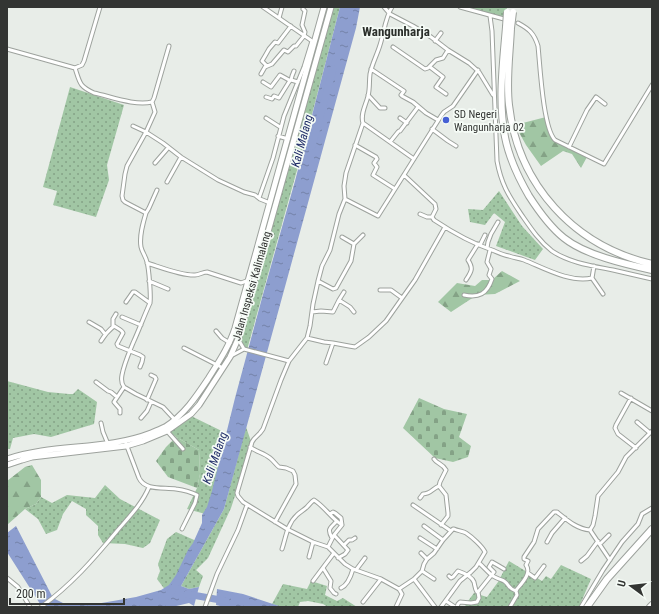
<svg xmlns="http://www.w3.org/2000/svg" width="659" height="614" font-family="'Roboto Condensed',sans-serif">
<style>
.green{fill:url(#green-dots)}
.forest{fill:url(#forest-firs)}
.cemetery{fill:url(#cemetery-stones)}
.water{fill:url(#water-ripples)}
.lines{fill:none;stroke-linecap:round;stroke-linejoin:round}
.river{stroke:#8d9ecf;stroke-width:7}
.street-casing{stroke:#9da29d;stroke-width:5}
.primary-casing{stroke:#9da29d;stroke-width:7}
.highway-casing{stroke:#9da29d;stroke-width:8}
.street{stroke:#fff;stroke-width:3}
.primary{stroke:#fff;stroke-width:5}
.highway{stroke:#fff;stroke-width:6}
.highway-bridge-casing{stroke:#9da29d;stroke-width:8;stroke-linecap:butt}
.highway-bridge{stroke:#fff;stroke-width:6}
.poi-dot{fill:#4660d4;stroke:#f5fbf6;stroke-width:1.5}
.labels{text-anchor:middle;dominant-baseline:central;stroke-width:3.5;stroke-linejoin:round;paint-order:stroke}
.poi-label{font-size:11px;fill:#333533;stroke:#f5fbf6;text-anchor:start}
.street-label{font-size:11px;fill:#333533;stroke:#f5fbf6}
.water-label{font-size:12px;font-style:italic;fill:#1f2c67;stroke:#f5fbf6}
.quarter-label{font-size:13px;font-weight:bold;fill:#2b2f2b;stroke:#f5fbf6}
</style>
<defs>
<pattern id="green-dots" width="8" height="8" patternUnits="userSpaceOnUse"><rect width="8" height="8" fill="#a1c6a4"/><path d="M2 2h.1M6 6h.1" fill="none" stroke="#84a286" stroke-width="1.8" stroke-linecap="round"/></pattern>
<pattern id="forest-firs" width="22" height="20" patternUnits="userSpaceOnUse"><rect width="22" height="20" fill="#a1c6a4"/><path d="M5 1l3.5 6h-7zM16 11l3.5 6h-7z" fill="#84a286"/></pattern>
<pattern id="cemetery-stones" width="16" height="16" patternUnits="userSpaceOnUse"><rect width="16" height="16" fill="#a1c6a4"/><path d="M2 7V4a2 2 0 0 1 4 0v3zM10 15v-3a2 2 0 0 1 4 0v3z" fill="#84a286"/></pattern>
<pattern id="water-ripples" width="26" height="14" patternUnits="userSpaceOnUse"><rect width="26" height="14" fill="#8d9ecf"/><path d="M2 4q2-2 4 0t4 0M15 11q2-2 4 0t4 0" fill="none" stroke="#7482a9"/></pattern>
</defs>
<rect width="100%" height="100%" fill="#e8ede8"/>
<path class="green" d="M331 7H340L304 145 247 350 244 349 238 339Z
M460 7H507L506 20Z
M70 87 124 105 107 165 109 180 96 217 53 205 57 191 43 187Z
M499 191 522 226 543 249 535 260 496 246 505 222 494 213 485 225 470 222 468 209 483 210Z
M7 381 48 392 69 394H73L78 389 97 402 94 424 51 437 34 434 13 438 10 449H7Z
M189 415 234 437 209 515 187 509 197 488 200 474 199 450 176 437 167 430Z
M246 427 252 444 231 508 208 558 196 570 203 576 199 587 189 589 181 586 224 509Z
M105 485 120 499 160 520 150 543 143 548 125 544 103 543 98 535V526L86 515V509L72 501 63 514 57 530 46 534 38 519 25 509 36 504 41 497 52 503 67 495 95 498Z
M176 532 201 543 169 595 157 579 160 571 158 564 167 539Z
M509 561 542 581 546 576 551 579 561 565 591 579 579 607H467L465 605 474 593 487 597 498 582Z
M311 581 327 586 325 595 337 601 343 598 357 607H328L323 604 308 601 300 602 298 607H282L272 604 283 584 307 589Z"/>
<path class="forest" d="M546 117 552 138 587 157 581 168 572 154 563 151 541 166 526 145 515 125Z
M502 271 520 281 495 294 477 295 451 312 438 302 457 283 475 286 482 280H492Z
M32 465 41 480V497L36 504 25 509 7 525V481L25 467Z"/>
<path class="cemetery" d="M419 398 444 409 467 414 459 437 471 446 468 457 453 462 435 458 403 428Z
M176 437 199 450 200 474 197 488 168 477 156 461 166 447Z"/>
<path class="water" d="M340 7H360L356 28 224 509 181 586 189 589 199 587 194 606 189 603 172 607H42L7 552V533L16 526 53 598 63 603 78 605H90L136 597 161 590 169 585 176 575 188 550 193 543 202 523V515L207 507 212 491 235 398 262 298 295 181Z
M217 589 243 594 282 607H224L216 605Z"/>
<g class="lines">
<path class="river" d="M312 146 333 69
M187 594 226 601
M162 598 169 595 181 576"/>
<g class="street-casing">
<path id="street" d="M263 7 312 41
M384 7 390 14 413 26 431 37 448 50 469 63 479 72 493 95
M460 7 504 19
M490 16 492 31 497 161C501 183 508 195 521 214 530 227 539 241 552 251 570 263 593 266 613 270 626 273 639 276 652 279
M279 18 282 7
M518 23C529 29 534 33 538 46 540 65 543 128 555 140L604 164 652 85
M435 41 441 33
M393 47 425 69 428 68 436 60 443 58 448 50
M7 49 75 68
M267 66 262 61 265 56 269 49 275 42 278 43 291 26
M430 67 443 77 436 87 446 94
M75 68C80 83 79 86 94 93 112 97 135 106 152 102L154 98 169 46
M75 68 82 65 84 61 100 7
M371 69 404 91 401 95 402 96 413 102 426 113 438 120
M261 74 265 67 272 64 284 50 288 52 294 46H296L304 36 305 32 302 25 305 11 303 9
M263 82 271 87 280 75 289 80H291L292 76 294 71
M368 95 380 108H385
M266 97 272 99 274 96 279 98 289 82 291 80 298 82
M266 118 280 127
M400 118 407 123
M363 123 414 159
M133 126 146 132 163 143 181 157 218 180 244 192 255 195 260 199 270 203
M432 129 448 141 456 146
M278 136 288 139
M390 142 398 132 399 131H400L418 107
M355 145 376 157 377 159 374 163 377 167 373 175 395 189
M569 147 587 110 596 97 605 104
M155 163 168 148
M404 175 435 204 436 209 432 217 434 220C452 232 471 243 492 250 497 252 503 255 509 256 514 258 519 258 524 260 544 268 570 283 592 278L594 266
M167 182 181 157
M259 198 273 158 284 116 304 67 312 41
M345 199 378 216 441 116 444 112 453 106 478 70
M146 213 149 208 157 190
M420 214 427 217H432
M342 237 354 244
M480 245 485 235
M487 248 488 242 491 234 498 222
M147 263C160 267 183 276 195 275 199 275 203 272 207 272L241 283 249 280
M592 278 603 294
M466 280C471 272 474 269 468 260L478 244
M149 281 168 289
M318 281 333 289 336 288 351 261 354 244 363 235
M380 290H391L402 298
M464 295C479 298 487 294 492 279L489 275 491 269 487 262 490 250
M339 300 350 307 354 312
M126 302 133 292H135L150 303
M312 312 321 311 333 312 339 300 344 292
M122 317 141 325
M89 322 101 329 105 334
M113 326V319L116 314
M216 331 222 338 230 343
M307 338 324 342 333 343 349 346 355 347 369 337 386 321 415 280 445 227
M238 339 244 349
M101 341C104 336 109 330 114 326 117 328 122 330 123 333L117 344 118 346 140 355 143 357 142 362 140 367
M184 348 223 368
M231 356 244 349 289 361 307 338 310 326 313 304 318 281 322 266 330 250 339 214 345 199 344 186 346 173 363 123C360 114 366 105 368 96 370 89 369 82 370 74 372 64 377 55 380 45 384 33 385 18 392 7
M289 361 281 380 263 429 260 433 254 439 252 442 237 493 238 496 243 502 287 529 313 542 328 547 345 564 353 569 381 579 399 589 414 579 422 571 424 564 427 559 434 553 443 540 453 529H454C458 531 463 531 466 533 472 537 482 546 485 552L476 567 471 572 460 581 441 607
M326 363 333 343
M96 382 108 391 111 392 117 397
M124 387C121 383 121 380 122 375 124 364 129 353 133 343 139 330 144 316 150 303 151 296 149 269 147 262 146 257 142 252 141 247 139 236 143 223 146 213L125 202 123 200 122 196 125 174 127 166 146 132 155 112 152 102
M124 387 136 394 163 407 176 421
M621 393 652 411
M631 398 616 425 615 428 618 434 636 448
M147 400 156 379 155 377 151 375
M120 413V409L114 402 124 387
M141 418 147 411 151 402
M637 422 650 433
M101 423 103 432 108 444
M167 431 183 449
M125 441 139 478C145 491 164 487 176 489 183 490 191 492 197 495L195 503 182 529
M250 447C257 452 264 453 270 458 274 461 276 465 279 467L286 468 293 471 295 475 296 484 275 522
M434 459C437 464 442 463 446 470L440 482 439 486 446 495 448 513V516L441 525
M420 498 423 494C431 494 433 488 439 486
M413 505 451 531
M424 526 443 540
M590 530 593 525 595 516 598 496 618 472 626 457 652 431
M334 535 348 550 345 554 338 558
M332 538C327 529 330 528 336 522
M420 538 437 549
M547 542 552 533 565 518
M600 544 609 535
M344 545 349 540H352L355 538
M328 547 334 535 342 525 341 518 335 513 333 512 330 514
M282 549C286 537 287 524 297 515 300 512 304 510 307 507 310 504 311 502 314 500 325 507 331 518 342 525
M421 553 427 559
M309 557 313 542
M581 561 587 556 598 541
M479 563C484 567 487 572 493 576 496 578 502 580 504 581 510 585 507 588 516 591
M323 568 331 581 330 588 334 593 336 594
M356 570 365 558
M422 571 434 579
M528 573 535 578 544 566
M449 576 451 578 453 577 458 571C464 573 472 577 474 582 475 586 475 589 477 592H478L494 572 489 567 492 562 499 566 504 569
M7 578 18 587 30 607
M414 579 435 607
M313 581 334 553
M341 588C348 585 351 576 353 569
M446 601 455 607
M363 602 381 579
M41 607C71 585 93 560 117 531 129 517 142 504 149 487
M205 607 217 574 238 530 247 505
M396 607 402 594 399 589
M457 607 458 604 460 602 471 603 477 602 479 598 478 592
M510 607 517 595 516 591 517 589C522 583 532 573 526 565L528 561 524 559V557L534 542 538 529 554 512H557C567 520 577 529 590 530L610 560
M581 607 603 570 622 542 638 524 642 514 652 508"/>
</g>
<g class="primary-casing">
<path id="primary" d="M7 459C54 443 105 451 151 433 156 431 161 429 165 427 184 415 196 397 208 379 218 363 229 347 235 328L324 7
M7 465 22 460 32 457 126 446 143 441 167 431 191 414 199 405 230 357 238 339 331 7"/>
</g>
<g class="highway-casing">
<path id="highway" d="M506 27C503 63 498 101 505 137 509 158 518 177 529 196 538 210 550 227 564 238 585 255 625 264 652 270
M511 28C510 53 506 79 509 105 518 185 574 246 652 264
M587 607 607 579 652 529
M650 607 652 605"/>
</g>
<use href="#street" class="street"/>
<use href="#primary" class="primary"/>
<use href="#highway" class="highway"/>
<g class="highway-bridge-casing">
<path id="highway-bridge" d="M506 27 507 12
M511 28 513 12"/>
</g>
<use href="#highway-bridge" class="highway-bridge"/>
</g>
<circle class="poi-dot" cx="446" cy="120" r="4"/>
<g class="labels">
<g class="poi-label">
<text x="454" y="114">SD Negeri<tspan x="454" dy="13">Wangunharja 02</tspan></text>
</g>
<g class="street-label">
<text transform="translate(252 286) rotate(-74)">Jalan Inspeksi Kalimalang</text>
</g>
<g class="water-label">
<text transform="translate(302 141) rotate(-75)">Kali Malang</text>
<text transform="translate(215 458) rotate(-71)">Kali Malang</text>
</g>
<g class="quarter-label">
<text x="396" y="31">Wangunharja</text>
</g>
</g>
<rect width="659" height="614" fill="none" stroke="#333533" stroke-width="16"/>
<g transform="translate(631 586) rotate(285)" stroke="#f5fbf6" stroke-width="3" paint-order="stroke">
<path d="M0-3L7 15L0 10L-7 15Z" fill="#333533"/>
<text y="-6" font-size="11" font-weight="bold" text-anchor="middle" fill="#333533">U</text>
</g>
<path d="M10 598v6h114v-6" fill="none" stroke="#333533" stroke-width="2"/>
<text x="16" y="598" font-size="12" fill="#333533" stroke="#f5fbf6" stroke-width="3" paint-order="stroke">200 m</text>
</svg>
